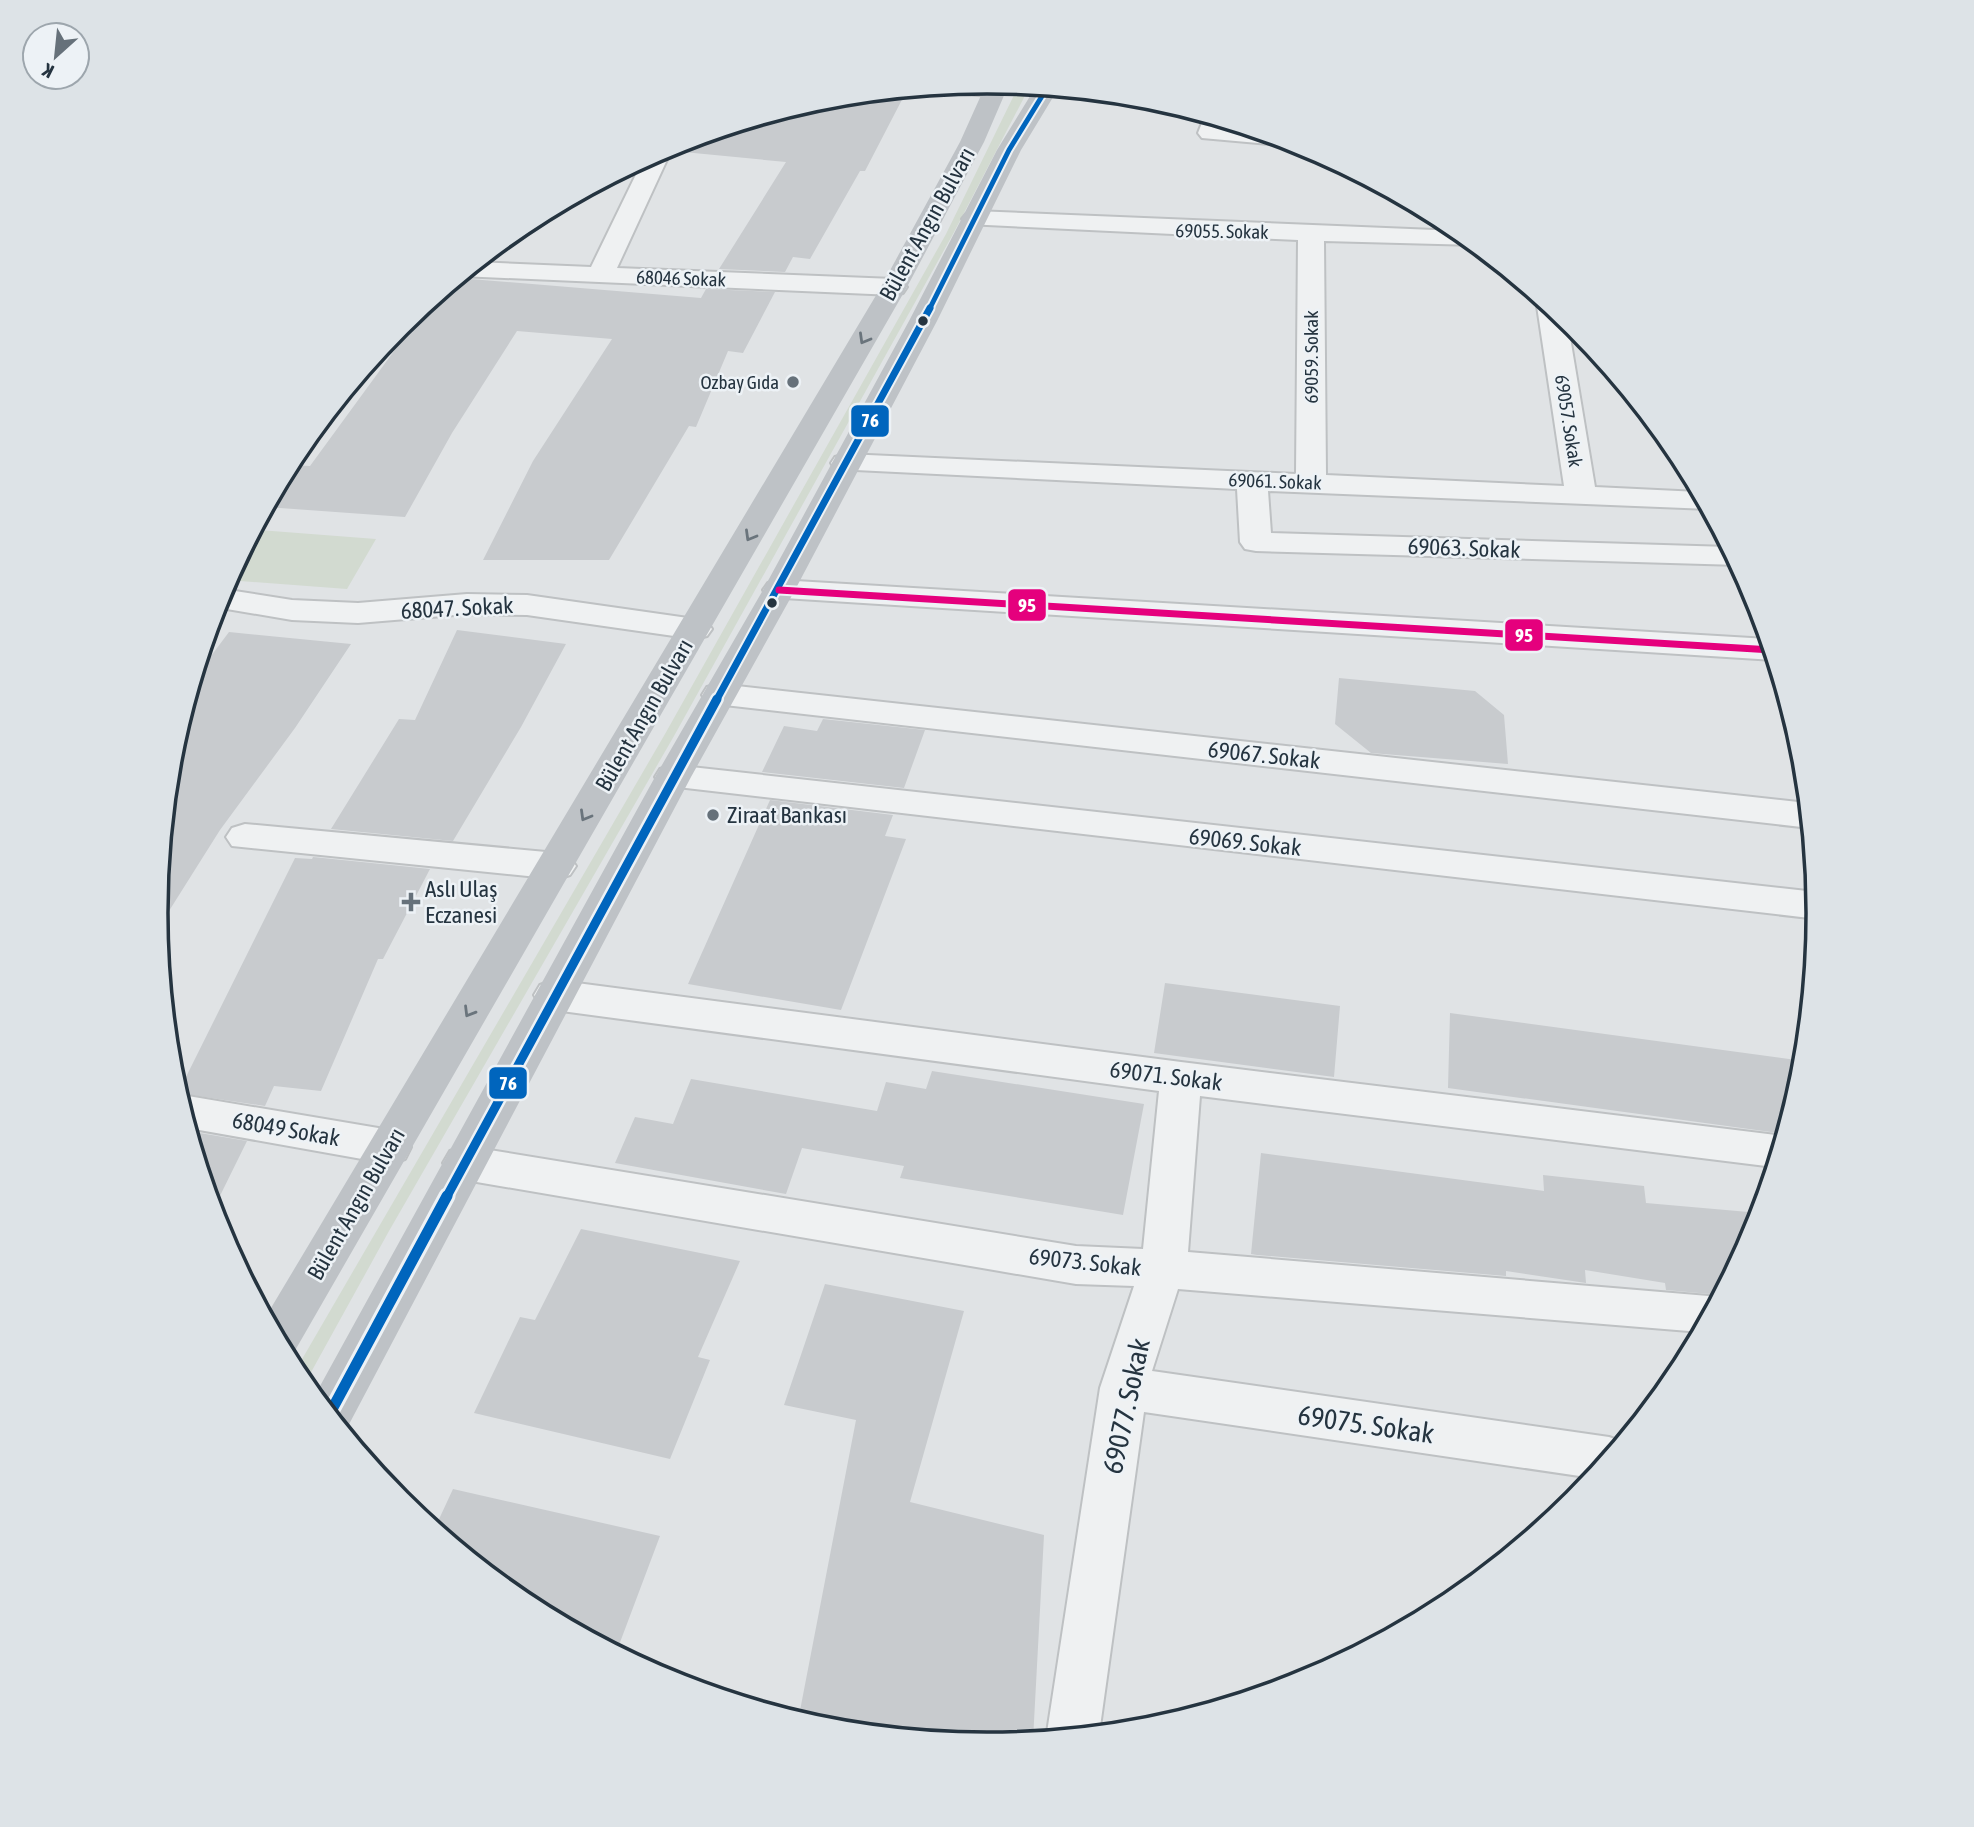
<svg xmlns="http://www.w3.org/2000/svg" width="1974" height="1827" font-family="'Asap Condensed',sans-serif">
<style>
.green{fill:#d2dad0}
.building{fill:#c8cbce}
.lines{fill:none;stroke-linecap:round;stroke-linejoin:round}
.minor-casing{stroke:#bec1c3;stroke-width:4}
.minor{fill:#eff1f2;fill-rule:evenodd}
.secondary{fill:#bec2c6;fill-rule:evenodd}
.bus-1-far3-casing{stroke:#edf2f6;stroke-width:9}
.bus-1-far2-casing{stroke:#edf2f6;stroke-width:11}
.bus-1-far1-casing{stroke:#edf2f6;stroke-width:14}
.bus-1-casing{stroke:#edf2f6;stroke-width:17}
.bus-2-casing{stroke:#edf2f6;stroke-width:11}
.bus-1-far3{stroke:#0065bd;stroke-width:5}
.bus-1-far2{stroke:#0065bd;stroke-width:7}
.bus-1-far1{stroke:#0065bd;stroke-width:9}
.bus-1{stroke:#0065bd;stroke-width:11}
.bus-2{stroke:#e5007d;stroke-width:7}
.oneway{stroke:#6a747c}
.bus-dot{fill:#253440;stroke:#edf2f6;stroke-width:2.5}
.poi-dot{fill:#66717a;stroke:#edf2f6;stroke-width:2.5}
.labels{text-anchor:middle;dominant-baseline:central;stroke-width:5;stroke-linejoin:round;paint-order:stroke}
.far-street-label{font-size:19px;fill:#253440;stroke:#edf2f6}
.far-poi-label{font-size:19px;fill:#253440;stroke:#edf2f6;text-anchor:end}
.street-label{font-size:23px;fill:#253440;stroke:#edf2f6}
.poi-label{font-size:23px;fill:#253440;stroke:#edf2f6;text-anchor:start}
.near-street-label{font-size:28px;fill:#253440;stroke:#edf2f6}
.rim{fill:none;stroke:#253440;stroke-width:3.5}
.line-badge{stroke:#edf2f6;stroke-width:2.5}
.badge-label{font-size:19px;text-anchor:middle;font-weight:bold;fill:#fff}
</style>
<rect width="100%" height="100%" fill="#e0e3e5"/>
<path class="green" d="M1019 85 1030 86 953 234 674 736 389 1231 304 1385 294 1373 665 734 946 234Z
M259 530 376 539 347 589 227 580 252 534Z"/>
<path class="building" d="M907 90 865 171H860L810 259 793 257 785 272 719 269 786 162 673 151 670 145 825 98Z
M458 278 701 298 706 289 775 292 743 353 728 351 696 427 689 426 609 560H483L533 461 612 339 517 331 452 433 405 517 266 507 289 465 310 466 432 299Z
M457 630 566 644 521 727 453 841 331 829 399 719 415 720Z
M229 632 351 644 295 728 220 830 157 930 156 913 172 751 193 680Z
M1339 678 1475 691 1504 715 1508 764 1371 753 1335 724Z
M823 719 925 730 904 788 762 772 784 726 817 731Z
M770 800 893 815 885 836 906 839 841 1010 688 984Z
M313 857 430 869 383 959H378L321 1091 274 1086 265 1106 178 1093 295 858 312 859Z
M1165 983 1340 1006 1334 1077 1154 1053Z
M1450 1013 1804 1061 1802 1076 1785 1134 1448 1088Z
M932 1071 1144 1104 1123 1215 900 1178 904 1166 802 1148 786 1194 615 1163 635 1117 673 1124 691 1079 877 1111 886 1082 926 1089Z
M188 1131 247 1141 213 1210Z
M1261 1153 1544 1191 1543 1175 1644 1186 1646 1203 1760 1213 1755 1232 1721 1295 1666 1290 1665 1283 1585 1270 1586 1283 1506 1271V1276L1257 1255 1251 1254Z
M581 1229 740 1261 698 1357 710 1360 670 1459 474 1413 520 1317 535 1320Z
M825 1284 964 1311 910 1502 1044 1535 1033 1740 987 1745 824 1729 798 1721 856 1420 784 1405Z
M453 1489 660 1536 616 1653 525 1604 434 1530Z"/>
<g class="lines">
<g class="minor-casing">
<path id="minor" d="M987 82 1003 84 1007 89 1003 94 995 96 944 93 934 88Z
M1205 115 1226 121 1224 127 1249 129 1292 141 1282 145 1202 138 1198 133Z
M668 146 671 151 617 268 894 279 903 281 907 287 903 293 894 295 460 276 476 262 591 267 643 160Z
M975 211 1459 231 1476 245 1324 241 1326 475 1564 486 1537 306 1543 300 1567 319 1595 487 1699 492 1709 509 1268 491 1271 533 1729 547 1739 565 1256 551 1245 549 1240 542 1237 489 835 469 831 463 835 457 846 454 1296 474 1298 240 966 224 962 219 966 214Z
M779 580 1768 639 1774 660 768 597 763 590 768 583Z
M222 589 292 600 358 603 467 594 527 595 695 619 707 622 712 629 707 636 695 639 527 615 467 614 358 623 292 620 215 607Z
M719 684 1807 803 1810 828 707 703 702 695 707 687Z
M673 765 1816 892 1818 919 660 785 655 777 660 769Z
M245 824 557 853 570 857 576 866 570 875 557 879 232 846 226 837 232 828Z
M554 980 1181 1062 1784 1136 1774 1167 1200 1096 1188 1252 1720 1297 1701 1332 1178 1289 1152 1371 1609 1437 1623 1442 1593 1478 1144 1412 1099 1734 1046 1739 1100 1388 1134 1286 1076 1284 465 1180 450 1175 443 1163 450 1151 465 1146 1076 1246 1143 1249 1159 1091 554 1010 540 1005 534 995 540 985Z
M182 1095 390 1130 405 1135 411 1147 405 1159 390 1164 188 1128 178 1096Z"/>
</g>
<use href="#minor" class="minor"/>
<path class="secondary" d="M987 82 1009 84 984 142 907 287 293 1354 286 1357 265 1318 881 287 960 142Z
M1035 88 1058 89 1021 150 937 321 795 590 691 777 346 1430 342 1431 314 1397 655 777 763 590 909 321 997 150Z"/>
<g class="bus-1-far3-casing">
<path id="bus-1-far3" d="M929 310 1009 150 1047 88"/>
</g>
<g class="bus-1-far2-casing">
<path id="bus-1-far2" d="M716 701 930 308"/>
</g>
<g class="bus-1-far1-casing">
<path id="bus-1-far1" d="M446 1198 717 699"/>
</g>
<g class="bus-1-casing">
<path id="bus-1" d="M329 1415 447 1196"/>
</g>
<g class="bus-2-casing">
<path id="bus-2" d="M779 590 1772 650"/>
</g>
<use href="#bus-1-far3" class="bus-1-far3"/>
<use href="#bus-1-far2" class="bus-1-far2"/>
<use href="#bus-1-far1" class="bus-1-far1"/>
<use href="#bus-1" class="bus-1"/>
<use href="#bus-2" class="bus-2"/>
</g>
<defs><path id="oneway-chevron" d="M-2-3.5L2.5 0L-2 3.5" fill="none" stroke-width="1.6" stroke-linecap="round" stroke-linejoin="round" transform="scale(1.75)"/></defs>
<g class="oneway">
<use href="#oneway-chevron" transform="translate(864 339) rotate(120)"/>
<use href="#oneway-chevron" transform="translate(750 536) rotate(120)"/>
<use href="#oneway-chevron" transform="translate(585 816) rotate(120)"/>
<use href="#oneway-chevron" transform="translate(469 1012) rotate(121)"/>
</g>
<g class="bus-dot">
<circle cx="923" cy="321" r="6"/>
<circle cx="772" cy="603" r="6"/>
</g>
<g class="poi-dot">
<circle cx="793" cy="382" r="7"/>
<circle cx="713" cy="815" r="7"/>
<path d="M407.5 891.5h7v7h7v7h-7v7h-7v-7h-7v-7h7z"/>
</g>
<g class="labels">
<g class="far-street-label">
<text transform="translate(1222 231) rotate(1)">69055. Sokak</text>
<text transform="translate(681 278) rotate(2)">68046 Sokak</text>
<text transform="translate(1311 357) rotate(-90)">69059. Sokak</text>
<text transform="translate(1569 421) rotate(81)">69057. Sokak</text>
<text transform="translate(1275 481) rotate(2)">69061. Sokak</text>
</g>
<g class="far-poi-label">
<text x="779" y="382">Ozbay Gıda</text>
</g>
<g class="street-label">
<text transform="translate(927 224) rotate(-61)">Bülent Angın Bulvarı</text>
<text transform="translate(1464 548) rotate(2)">69063. Sokak</text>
<text transform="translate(457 608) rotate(-3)">68047. Sokak</text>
<text transform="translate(644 715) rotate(-60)">Bülent Angın Bulvarı</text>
<text transform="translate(1264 755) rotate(6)">69067. Sokak</text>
<text transform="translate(1245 842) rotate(6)">69069. Sokak</text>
<text transform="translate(1166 1076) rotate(7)">69071. Sokak</text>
<text transform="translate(286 1129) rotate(10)">68049 Sokak</text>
<text transform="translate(356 1204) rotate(-60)">Bülent Angın Bulvarı</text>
<text transform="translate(1085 1262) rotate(6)">69073. Sokak</text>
</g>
<g class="poi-label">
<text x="727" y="815">Ziraat Bankası</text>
<text x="425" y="889">Aslı Ulaş<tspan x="425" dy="26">Eczanesi</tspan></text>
</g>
<g class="near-street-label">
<text transform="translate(1126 1406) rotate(-78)">69077. Sokak</text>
<text transform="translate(1366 1424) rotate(8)">69075. Sokak</text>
</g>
</g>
<path d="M0 0H1974V1827H0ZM168 913a819 819 0 1 1 1638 0a819 819 0 1 1-1638 0Z" fill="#dde3e7" fill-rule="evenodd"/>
<path class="rim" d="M168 913a819 819 0 1 1 1638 0a819 819 0 1 1-1638 0Z"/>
<g class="line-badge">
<rect x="850" y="404" width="40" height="34" rx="7" fill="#0065bd"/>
<rect x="1007" y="588" width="40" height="34" rx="7" fill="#e5007d"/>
<rect x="1504" y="618" width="40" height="34" rx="7" fill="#e5007d"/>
<rect x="488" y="1066" width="40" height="34" rx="7" fill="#0065bd"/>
</g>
<g class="badge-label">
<text x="870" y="427">76</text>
<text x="1027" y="612">95</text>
<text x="1524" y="642">95</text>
<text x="508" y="1090">76</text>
</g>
<g transform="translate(56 56) rotate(207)"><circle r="33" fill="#edf2f6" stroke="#9da6ad" stroke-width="2"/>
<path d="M0-5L12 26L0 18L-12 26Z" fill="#66717a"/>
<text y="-10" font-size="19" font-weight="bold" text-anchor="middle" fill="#253440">K</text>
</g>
</svg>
